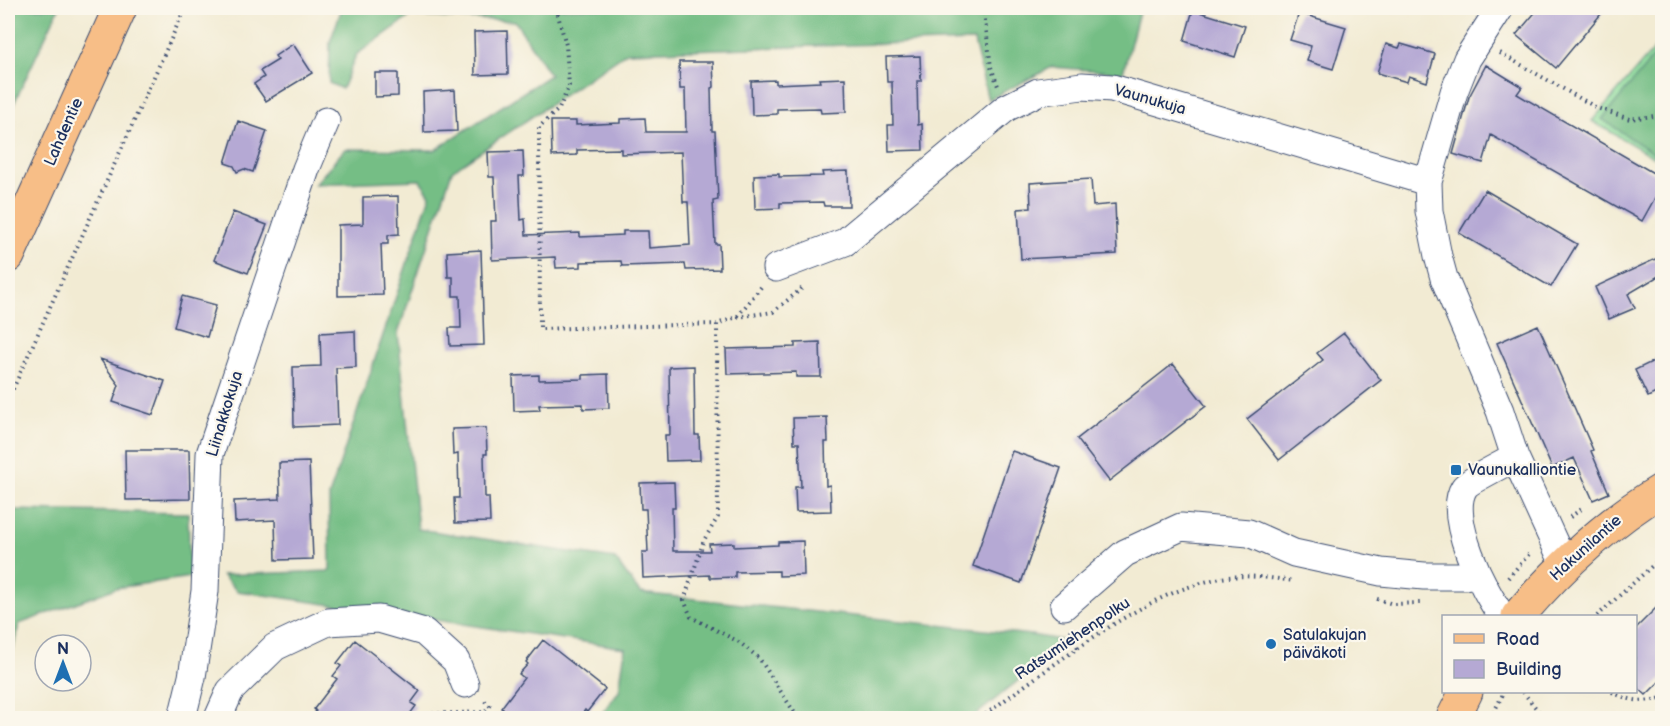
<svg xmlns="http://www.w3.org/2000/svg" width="1670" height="726" font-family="'Balsamiq Sans',sans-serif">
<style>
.green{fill:#92e09e;stroke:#56887e;stroke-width:1.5}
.forest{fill:#75be85;stroke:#487672;stroke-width:1.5}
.building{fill:#b5a9d4}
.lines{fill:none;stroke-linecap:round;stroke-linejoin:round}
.minor-casing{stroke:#3b4b70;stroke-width:29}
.major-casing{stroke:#3b4b70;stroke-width:35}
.path{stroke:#3b4b70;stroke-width:4;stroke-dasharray:1.5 4.5;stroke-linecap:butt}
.minor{stroke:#fff;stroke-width:27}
.major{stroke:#f7be87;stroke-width:33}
.poi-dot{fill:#1f6fb2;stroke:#fbf7ec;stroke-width:2}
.labels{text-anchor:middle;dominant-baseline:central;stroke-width:4.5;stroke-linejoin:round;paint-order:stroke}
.street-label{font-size:16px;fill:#1b2f5e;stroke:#fbf7ec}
.poi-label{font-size:16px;fill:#1b2f5e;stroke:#fbf7ec;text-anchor:start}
</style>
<rect width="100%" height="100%" fill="#fbf7ec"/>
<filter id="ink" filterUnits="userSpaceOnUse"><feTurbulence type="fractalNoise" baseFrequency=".0167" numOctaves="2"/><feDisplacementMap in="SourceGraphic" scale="12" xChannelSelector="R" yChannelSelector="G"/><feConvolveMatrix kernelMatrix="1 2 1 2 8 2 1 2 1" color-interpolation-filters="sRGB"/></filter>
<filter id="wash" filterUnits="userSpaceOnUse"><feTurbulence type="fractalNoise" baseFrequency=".008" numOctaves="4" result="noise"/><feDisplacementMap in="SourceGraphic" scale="24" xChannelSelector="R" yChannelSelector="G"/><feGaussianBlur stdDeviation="1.35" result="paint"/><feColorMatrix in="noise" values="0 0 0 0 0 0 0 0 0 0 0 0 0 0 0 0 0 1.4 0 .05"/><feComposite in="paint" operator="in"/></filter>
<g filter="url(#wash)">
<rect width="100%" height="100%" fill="#f2ebd3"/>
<path class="green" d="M1662 40V162L1592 121Z"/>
<path class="forest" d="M8 8H59L8 116Z
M342 8H1140L1123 73 1052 67 988 100 974 41 627 52 452 171 398 333 418 529 615 559 640 593 1031 635 1067 641 972 718H598L619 691 625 648 237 591 222 575 330 571 329 496 430 195 420 180 315 184 345 149 435 150 550 75 515 21 411 16 356 55 342 89 329 83 330 42Z
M1662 46V159L1602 119Z
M8 510 188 513 190 577 116 588 19 624 8 671Z"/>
<g id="blocks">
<path class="building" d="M1539 8H1606L1556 68 1516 35Z
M1193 10 1245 26 1235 57 1184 41Z
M1299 13 1346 27 1333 69 1307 61 1311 46 1290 40Z
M507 31 508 74 475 75 474 32Z
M293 44 312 73 266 101 254 84 264 77 260 71 278 60 275 56Z
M1386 44 1399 48 1401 44 1435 54 1427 82 1409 76 1407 82 1377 73Z
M920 56 921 81H917L918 125 922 124 923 150 889 151 888 125H893L892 82H887L886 57Z
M679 62H713L714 87 711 88 712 131H715L718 200 713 201 715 244H719L720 269 686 270 685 264 622 266 621 261 581 262V267L556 268 555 257 492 260 491 221H496L494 177H489L488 152 523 151 524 176H519L521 220 525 219 526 235 580 233V237L623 235V231H648L649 248 690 245 688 202H683L681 152 621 154V149L577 150V155L552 156 551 121H576V125L620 123V119L645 118 646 132H686L685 89H680Z
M1486 65 1522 87 1517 94 1662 178V185L1642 221 1491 135 1483 163 1453 154 1469 97Z
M375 73H398V96L375 97Z
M845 78 846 112 821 113 820 108 777 109V114L752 115 751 81 776 80V84L820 82 819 79Z
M455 90 457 131 424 132 423 92Z
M238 121 267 131 253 172 244 169 237 172 234 166 225 163Z
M848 171 849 206H824L823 202 780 203V208L755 209 754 175 779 174V177L823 176 822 172Z
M1091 179 1093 206 1115 204 1117 254 1021 259 1018 209 1031 208 1030 183Z
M1485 190 1577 244 1551 287 1459 233Z
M398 196 399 234 388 235V244H381L383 295 338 296V225L363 224V197Z
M233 212 267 225 248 273 214 260Z
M481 250 484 345 450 346 449 328H461L460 296H453V277H448L447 252Z
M1662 256V274L1628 294 1635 308 1609 319 1595 287Z
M182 296 216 305 207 337 174 327Z
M1538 325 1593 450 1591 451 1609 493 1593 500 1574 458 1552 468 1497 343Z
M355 331 356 367 336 368 338 425 294 427 293 367 321 366 320 333Z
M1344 333 1381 380 1279 460 1247 419 1323 360 1317 353Z
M820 342 821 377H796V372L727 374 726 349 795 347V343Z
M1662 357V390L1648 397 1635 370Z
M100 359 165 381 153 415 113 402 119 385Z
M1173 364 1206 406 1109 481 1077 439Z
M694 366 695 435H699L700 460 666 461 665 435H670L669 367Z
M608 374 609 408 583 409V404L539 405 540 410 514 411 513 376 539 375V380L583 379V375Z
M827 417 828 442H825L826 486 830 485 831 511 796 512 795 487H801L799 443H794L793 418Z
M486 428 487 454H484L485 497H489L490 522 455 523 454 498H459L458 454 453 455 452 429Z
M125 450H189L190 499 126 500Z
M1012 451 1061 468 1021 583 973 566Z
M309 462 313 559 276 560 275 520 235 522 234 501 280 499 279 463Z
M674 482 675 508H672L673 551H710L709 544 734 543V547L778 545V542L803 541 804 575 779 576V571L735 572V577L710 578V575L643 578 642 552H648L646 509H641L640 483Z
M1662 602V679L1646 695 1635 685V629Z
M355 640 420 691 411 703 416 706 407 718H311L316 711 314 709 337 679 333 676 341 666 337 663Z
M543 640 605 689 587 712 585 710 579 718H496L503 709 501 708 524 678 519 674 528 664 526 662Z"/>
</g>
</g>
<g filter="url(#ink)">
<use href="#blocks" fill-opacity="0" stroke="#3b4b70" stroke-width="1.5"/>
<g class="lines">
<g class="minor-casing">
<path id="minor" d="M1500 8 1467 59 1454 92 1428 182 1429 211 1438 256 1444 278 1500 411 1515 457 1564 564
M776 268 845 242 1006 108 1038 92 1082 86 1112 88 1428 182
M1064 606 1125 553 1181 527 1249 533 1294 553 1381 572 1424 576H1464L1477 573
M1502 616C1484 592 1446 517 1464 488 1468 481 1506 463 1515 457
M182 718 192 677 205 591 210 454 306 169 326 121
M218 718 230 691 275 647 328 622 379 619 424 632 456 661 465 684"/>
</g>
<g class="major-casing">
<path id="major" d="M8 256 120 8
M1518 616C1560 567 1606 523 1662 490
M1453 718 1466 692"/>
</g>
<path class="path" d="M556 8 566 45 569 86 559 109 539 127 540 329 717 324
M986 8 984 13 991 67 998 86
M1500 53 1597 108 1630 119 1662 115
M761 287 737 317 717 324 718 517 704 540 684 600 691 617 739 642 759 658 798 718
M737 317 773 312 805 286
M8 400 185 8
M1570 517 1583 508
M1508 578 1531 552
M1377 599 1393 604 1420 603
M1597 616 1662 557
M1071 629 1078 648
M1523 692 1544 718
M1612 692C1629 701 1643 703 1662 698
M422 718 426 714 484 712 490 706 484 700
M681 718 690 716 691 718
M981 718C1007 698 1035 678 1062 659 1110 625 1162 590 1221 578 1244 574 1270 578 1294 581
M1491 718 1504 692"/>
<use href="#minor" class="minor"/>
<use href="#major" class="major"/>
</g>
</g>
<g class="poi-dot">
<rect x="1450" y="464" width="12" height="12" rx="3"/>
<circle cx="1271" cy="644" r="6"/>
</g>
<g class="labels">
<g class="street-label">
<text transform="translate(1150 100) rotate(16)">Vaunukuja</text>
<text transform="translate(64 132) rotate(-66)">Lahdentie</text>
<text transform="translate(225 414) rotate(-73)">Liinakkokuja</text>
<text transform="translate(1586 548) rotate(-42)">Hakunilantie</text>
<text transform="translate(1073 639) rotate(-34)">Ratsumiehenpolku</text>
</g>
<g class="poi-label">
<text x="1468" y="470">Vaunukalliontie</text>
<text x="1283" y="635">Satulakujan<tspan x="1283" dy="18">päiväkoti</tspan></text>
</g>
</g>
<rect width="1670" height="726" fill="none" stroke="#fbf7ec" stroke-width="30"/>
<rect x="1442" y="615" width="195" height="78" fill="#fbf7ec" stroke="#a1a7b3" stroke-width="1.5"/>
<rect x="1454" y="634" width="30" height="9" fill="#f7be87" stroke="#a1a7b3" stroke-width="1.5"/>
<text x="1496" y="645" font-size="18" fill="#1b2f5e">Road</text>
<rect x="1454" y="660" width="30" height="18" fill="#b5a9d4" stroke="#a1a7b3" stroke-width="1.5"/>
<text x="1496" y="675" font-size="18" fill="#1b2f5e">Building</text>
<g transform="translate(63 663)"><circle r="28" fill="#fbf7ec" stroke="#a1a7b3" stroke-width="1.5"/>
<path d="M0-4.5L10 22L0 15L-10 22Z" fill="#1f6fb2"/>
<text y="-9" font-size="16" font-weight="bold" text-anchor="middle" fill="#1b2f5e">N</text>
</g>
</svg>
